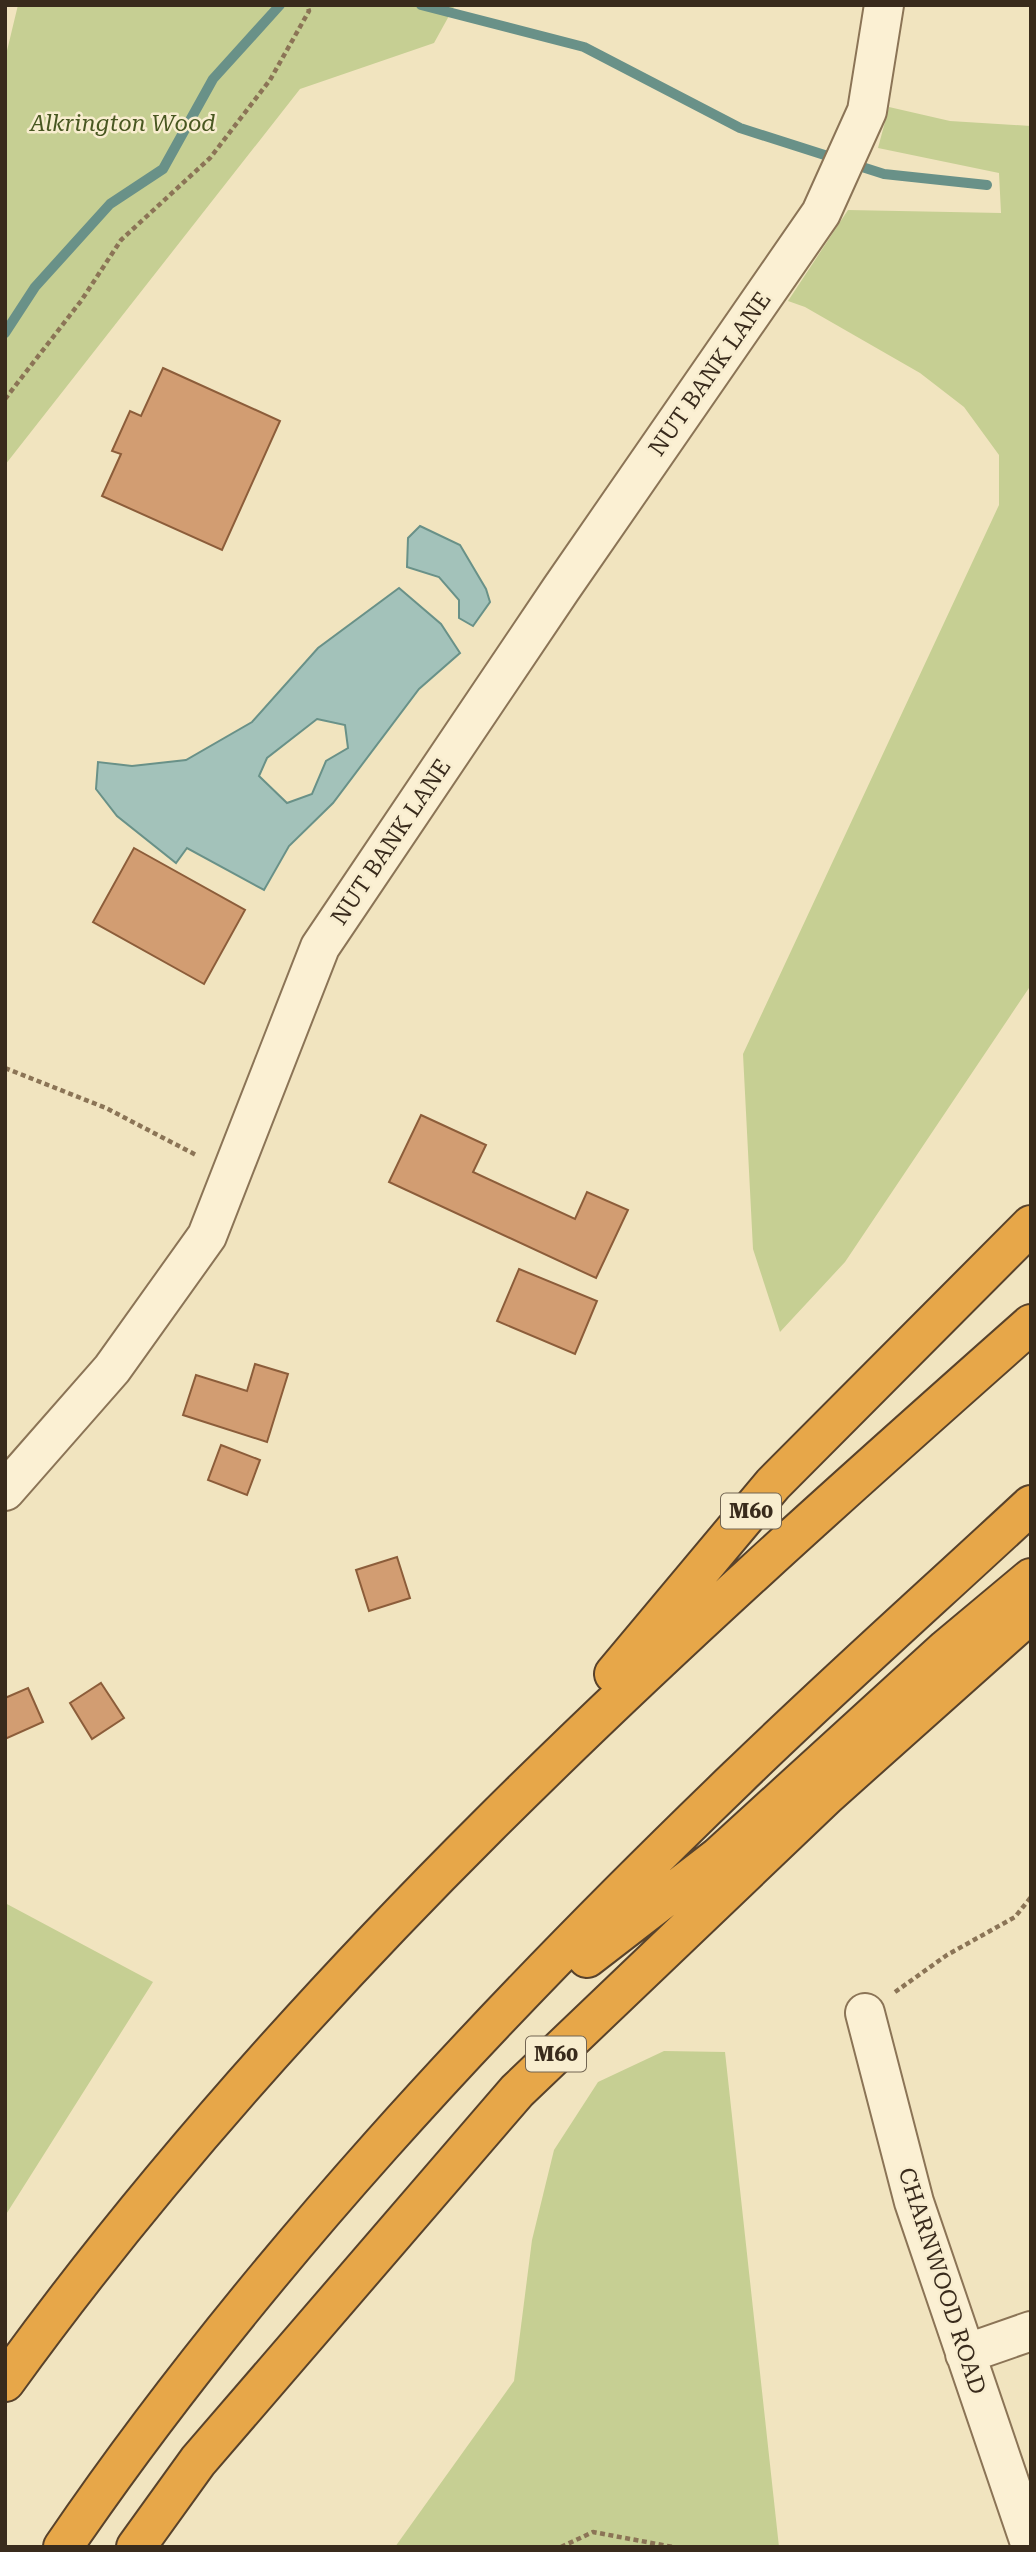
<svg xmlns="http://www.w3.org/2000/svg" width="1036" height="2552" font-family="'Roboto Serif',serif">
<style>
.green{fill:#c6cf93}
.water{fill:#a3c2ba;stroke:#699188;stroke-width:2;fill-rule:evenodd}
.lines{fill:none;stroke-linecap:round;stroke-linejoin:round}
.stream{stroke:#699188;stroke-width:10}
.building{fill:#d29d72;stroke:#8c5d3a;stroke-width:2}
.minor-casing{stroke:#8b7456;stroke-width:42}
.highway-casing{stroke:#58422b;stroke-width:42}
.path{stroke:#8b7456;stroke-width:4.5;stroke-dasharray:5 3.5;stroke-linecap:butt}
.minor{stroke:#fbf0d3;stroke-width:38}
.highway{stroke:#e7a749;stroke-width:38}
.labels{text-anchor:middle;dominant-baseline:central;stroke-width:5;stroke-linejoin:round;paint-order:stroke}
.shield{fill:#f8edcf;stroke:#726552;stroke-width:2}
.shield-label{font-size:21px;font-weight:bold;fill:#392b1c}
.park-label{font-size:23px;font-style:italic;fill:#485721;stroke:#f8edcf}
.street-label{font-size:23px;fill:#392b1c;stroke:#f8edcf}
</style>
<rect width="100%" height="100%" fill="#f1e4bf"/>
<path class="green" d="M18 5H455L434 43 300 89 5 465V59Z
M889 107 950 121 1031 126V985L845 1262 780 1332 753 1249 743 1054 999 505V455L964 407 920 373 805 307 788 301 848 210 1001 213 999 173 878 148Z
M5 1903 153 1982 5 2216Z
M664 2051 725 2052 779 2547H395L514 2381 532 2240 554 2150 598 2082Z"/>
<path class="water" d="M420 526 460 545 486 589 490 602 473 626 459 618V600L439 577 407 567 408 538Z
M399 588 441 624 460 653 419 689 333 803 289 846 264 890 187 848 176 863 117 816 96 789 98 762 132 766 186 760 252 722 318 648ZM317 719 345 725 348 748 326 761 312 794 287 803 259 776 267 758Z"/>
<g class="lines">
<path class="stream" d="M421 5 584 47 740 128 884 174 987 185
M5 333 35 287 110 204 163 169 213 79 280 5"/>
</g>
<path class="building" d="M163 368 280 421 222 550 102 496 121 454 112 451 130 411 141 416Z
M134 848 245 910 204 984 93 922Z
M421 1115 486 1145 473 1172 575 1219 587 1192 628 1210 596 1278 389 1182Z
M519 1269 597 1301 575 1354 497 1321Z
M255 1364 288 1374 267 1442 183 1415 196 1375 247 1391Z
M221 1445 260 1460 247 1495 208 1480Z
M397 1557 410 1598 369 1611 356 1570Z
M101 1683 124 1718 92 1739 70 1703Z
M28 1688 43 1722 5 1739V1698Z"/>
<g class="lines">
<g class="minor-casing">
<path id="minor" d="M5 1491 112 1369 207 1236 320 947 561 589 821 213 867 111 884 5
M865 2013 914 2202 1031 2546
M965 2354 1031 2331"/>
</g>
<g class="highway-casing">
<path id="highway" d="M614 1674 773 1484 1031 1225
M587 1958 718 1857 946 1649 1031 1578
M5 2382C294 1982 664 1649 1031 1324
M63 2547C253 2269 495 2011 737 1778 833 1685 933 1596 1031 1505
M136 2547 198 2461 517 2091 827 1795 1031 1613"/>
</g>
<path class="path" d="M5 399 81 301 121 240 210 158 270 80 309 11 307 5
M5 1068 106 1108 198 1156
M895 1992 947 1955 1015 1917 1031 1897
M561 2547 593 2532 673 2547"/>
<use href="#minor" class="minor"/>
<use href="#highway" class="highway"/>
</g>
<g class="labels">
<g class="shield">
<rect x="721" y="1493.5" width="60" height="35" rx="5"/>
<rect x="526" y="2036.5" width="60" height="35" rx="5"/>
</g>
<g class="shield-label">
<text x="751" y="1511">M60</text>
<text x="556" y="2054">M60</text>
</g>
<g class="park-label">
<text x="123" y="123">Alkrington Wood</text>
</g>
<g class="street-label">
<text transform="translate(710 374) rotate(-55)">NUT BANK LANE</text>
<text transform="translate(391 842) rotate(-56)">NUT BANK LANE</text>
<text transform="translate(942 2281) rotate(72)">CHARNWOOD ROAD</text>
</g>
</g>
<rect width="1036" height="2552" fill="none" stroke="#392b1c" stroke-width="14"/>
</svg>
